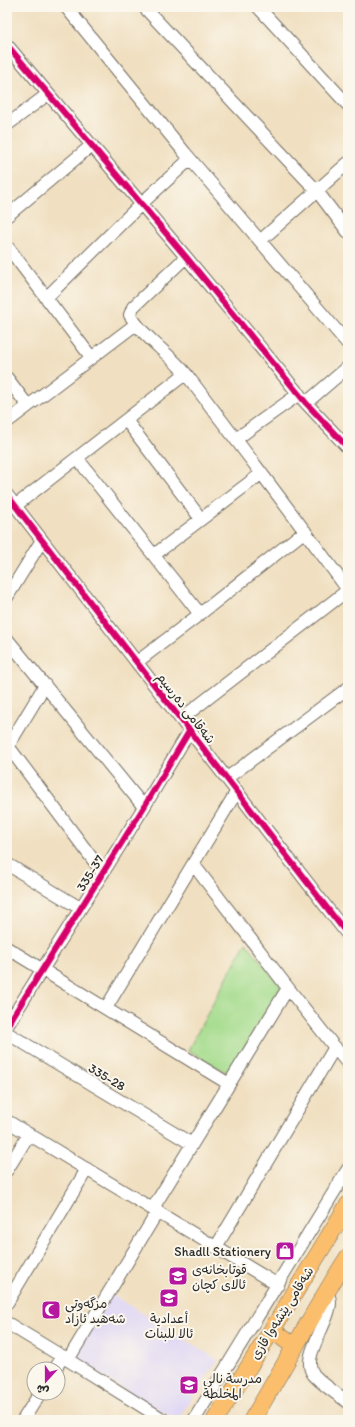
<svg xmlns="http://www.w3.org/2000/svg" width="355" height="1427" font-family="Itim,'Playpen Sans Arabic',sans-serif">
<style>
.built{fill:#ded5f5}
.park{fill:#a5dc8d;stroke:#68845c}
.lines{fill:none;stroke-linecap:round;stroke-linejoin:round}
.minor-casing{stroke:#706a5f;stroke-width:14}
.highway-casing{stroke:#706a5f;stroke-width:18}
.minor{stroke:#fff;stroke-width:12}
.highway{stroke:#fabe6d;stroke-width:17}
.cycleway-casing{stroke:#fbf7ec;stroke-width:8}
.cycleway{stroke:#d6006c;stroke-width:6}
.labels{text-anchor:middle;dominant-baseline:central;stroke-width:4;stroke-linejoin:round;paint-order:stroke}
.street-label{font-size:13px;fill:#2b2b2b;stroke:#fbf7ec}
.poi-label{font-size:13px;fill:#2b2b2b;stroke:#fbf7ec;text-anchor:start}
</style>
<rect width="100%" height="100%" fill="#fbf7ec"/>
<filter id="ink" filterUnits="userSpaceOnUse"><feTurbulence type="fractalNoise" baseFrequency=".025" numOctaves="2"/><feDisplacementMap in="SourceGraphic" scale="8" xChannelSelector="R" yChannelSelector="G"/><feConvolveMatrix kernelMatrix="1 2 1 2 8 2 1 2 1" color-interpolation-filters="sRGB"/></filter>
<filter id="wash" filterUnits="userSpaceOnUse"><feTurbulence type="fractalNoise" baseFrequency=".012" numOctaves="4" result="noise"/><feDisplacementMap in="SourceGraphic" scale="16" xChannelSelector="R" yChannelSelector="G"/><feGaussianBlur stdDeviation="0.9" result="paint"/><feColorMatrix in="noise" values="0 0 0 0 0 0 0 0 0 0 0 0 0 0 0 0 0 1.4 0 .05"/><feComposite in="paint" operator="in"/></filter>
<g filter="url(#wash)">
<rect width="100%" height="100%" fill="#f0dfc0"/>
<path class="built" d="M111 1294 218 1360 177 1420 70 1358Z"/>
<path class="park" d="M246 942 281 987 229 1074 188 1050Z"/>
</g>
<g filter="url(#ink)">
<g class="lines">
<g class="minor-casing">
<path id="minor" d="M66 7 185 153 348 344
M144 7 317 191 348 232
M258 7 348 105
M7 45 186 257 306 403 348 448
M7 125 48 94
M7 216 92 145
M260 241 348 163
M7 246 91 357
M186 257 133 307 130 315C144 338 169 353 186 374 241 446 295 517 348 590
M46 298 141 204 190 159
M7 378 28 406
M306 403 348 367
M126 420 201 519
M7 422 136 324
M236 439 299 394
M77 458 200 614
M7 495 348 935
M15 506 185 374
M154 555 262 473
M7 597 42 540
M7 639 144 807
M137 662 200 614 305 531
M181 719 348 590
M8 746 103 873
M7 748 45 685
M227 778 348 688
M7 864 80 908
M193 864 288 988 348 1064
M7 948 229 1084
M106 1008 237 791
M7 1026 144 807 190 730
M7 1033 192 1144
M7 1121 278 1285
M7 1170 29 1134
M153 1208 288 988
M216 1247 335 1047
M327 1290C328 1294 330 1298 330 1302 330 1323 299 1358 314 1375 322 1384 338 1395 348 1402
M7 1303 87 1169
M7 1323 68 1360 164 1420
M68 1360 158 1211
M55 1369 63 1356
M23 1420 40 1393
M194 1420 348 1169"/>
</g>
<g class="highway-casing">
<path id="highway" d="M272 1330 295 1347
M215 1420 272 1330 348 1205
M252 1420C285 1366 314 1310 348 1257"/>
</g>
<use href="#minor" class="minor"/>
<use href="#highway" class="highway"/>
<g class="cycleway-casing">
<path id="cycleway" d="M7 45 186 257 306 403 348 448
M7 495 348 935
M7 1026 144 807 190 730"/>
</g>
<use href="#cycleway" class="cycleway"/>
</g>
</g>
<defs>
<g id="shop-square" transform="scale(1)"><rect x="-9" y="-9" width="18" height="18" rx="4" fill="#b5179e" stroke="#fbf7ec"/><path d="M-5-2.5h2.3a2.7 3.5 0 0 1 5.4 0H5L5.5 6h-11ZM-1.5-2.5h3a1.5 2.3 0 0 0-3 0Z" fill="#fff"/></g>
<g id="school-square" transform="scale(1)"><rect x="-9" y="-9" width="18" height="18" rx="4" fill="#b5179e" stroke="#fbf7ec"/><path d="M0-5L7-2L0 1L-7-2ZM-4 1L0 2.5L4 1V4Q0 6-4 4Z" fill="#fff"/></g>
<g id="mosque-square" transform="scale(1)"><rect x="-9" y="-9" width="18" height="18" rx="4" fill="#b5179e" stroke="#fbf7ec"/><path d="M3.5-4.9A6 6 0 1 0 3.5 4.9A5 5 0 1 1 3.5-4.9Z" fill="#fff"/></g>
</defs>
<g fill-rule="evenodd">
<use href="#shop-square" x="285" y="1251"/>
<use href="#school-square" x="178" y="1276"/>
<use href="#school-square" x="169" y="1298"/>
<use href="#mosque-square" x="51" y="1310"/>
<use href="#school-square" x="189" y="1385"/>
</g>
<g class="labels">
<g class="street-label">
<text transform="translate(186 708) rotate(52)">شەقامی دەرسیم</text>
<text transform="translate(90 873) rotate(-58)">335-37</text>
<text transform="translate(107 1077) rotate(31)">335-28</text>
<text transform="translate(282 1313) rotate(-58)">شەقامی پێشەوا قازی</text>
</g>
<g class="poi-label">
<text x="271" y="1251" text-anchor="end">Shadll Stationery</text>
<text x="192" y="1269">قوتابخانەی<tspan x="192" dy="15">ئالای کچان</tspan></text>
<text x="65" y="1303">مزگەوتی<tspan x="65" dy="15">شەهید ئازاد</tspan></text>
<text x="169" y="1318" text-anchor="middle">أعدادية<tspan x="169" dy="15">ئالا للبنات</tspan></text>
<text x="203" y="1378">مدرسة نالي<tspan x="203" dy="15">المخلطة</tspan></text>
</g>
</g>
<rect width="355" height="1427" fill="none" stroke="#fbf7ec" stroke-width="24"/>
<g transform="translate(46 1381) rotate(201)"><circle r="19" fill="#fbf7ec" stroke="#a8a59f"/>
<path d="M0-3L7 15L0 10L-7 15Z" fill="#b5179e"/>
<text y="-6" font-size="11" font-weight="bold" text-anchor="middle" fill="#2b2b2b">ش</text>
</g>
</svg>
